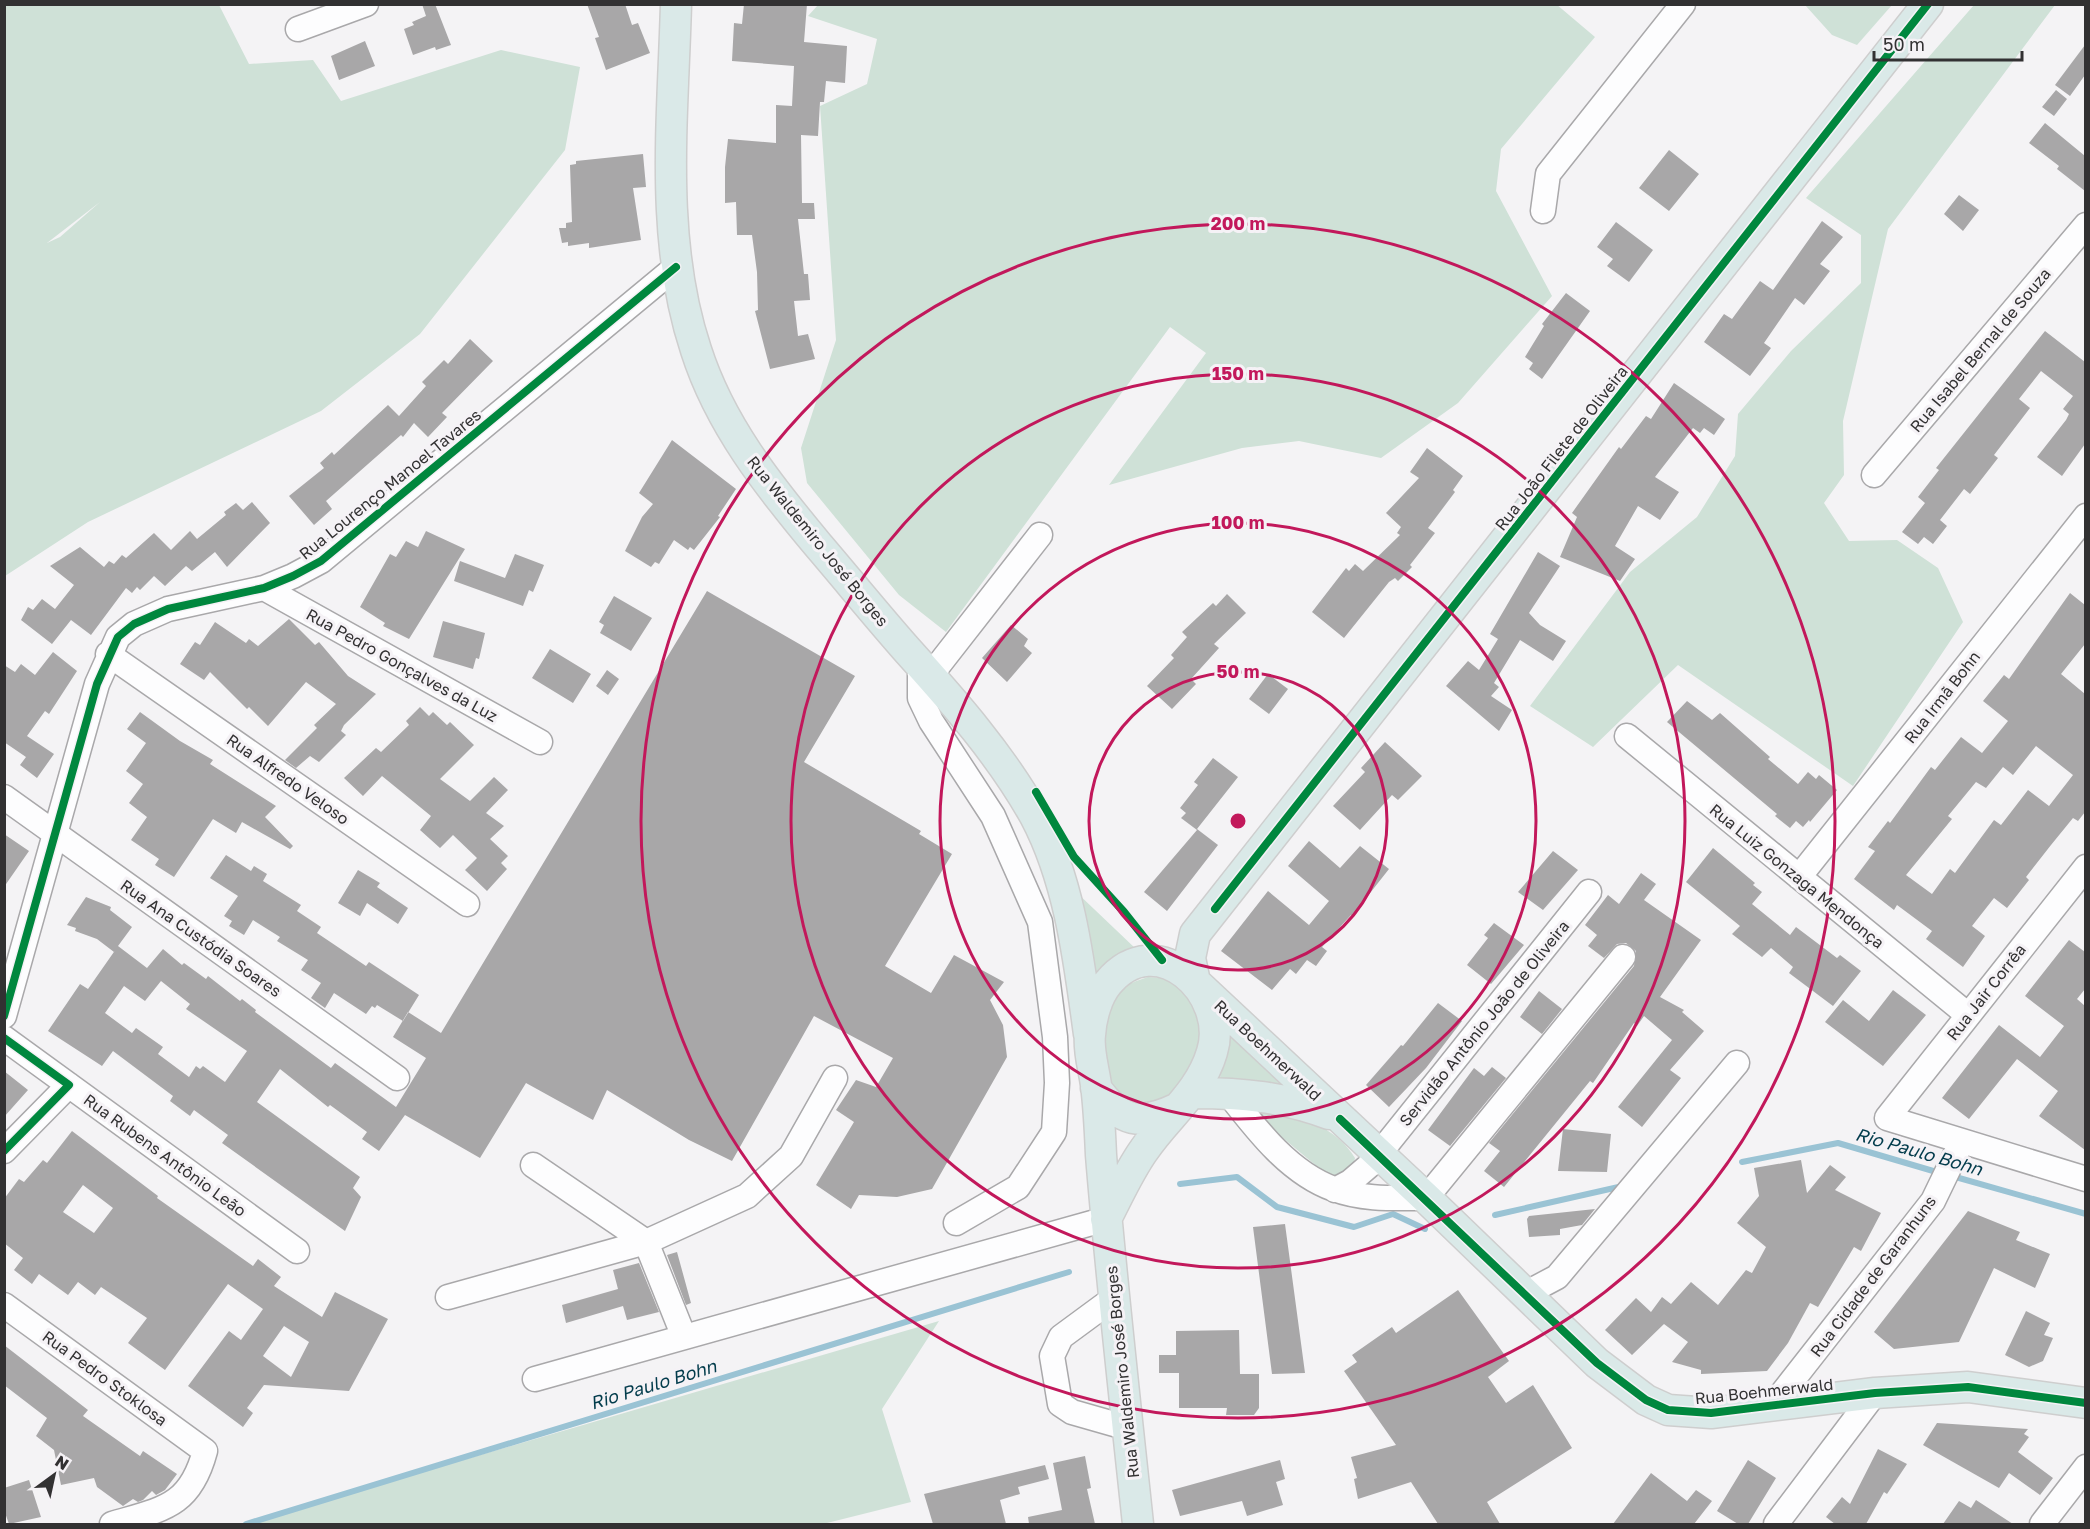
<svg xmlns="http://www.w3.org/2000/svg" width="2090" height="1529" font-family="'Golos Text',sans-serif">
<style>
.green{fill:#cfe1d7;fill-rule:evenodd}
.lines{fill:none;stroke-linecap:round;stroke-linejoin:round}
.stream{stroke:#9ac3d4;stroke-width:6}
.building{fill:#a8a7a8;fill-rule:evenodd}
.minor-casing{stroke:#a9a8aa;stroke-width:27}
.major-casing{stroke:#cecece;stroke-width:33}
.minor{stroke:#fdfdfe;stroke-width:24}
.major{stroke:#dae9e8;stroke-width:30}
.cycleway-casing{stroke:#f5f2f6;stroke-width:11}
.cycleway{stroke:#00873e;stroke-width:8}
.ring{fill:none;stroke:#c2185b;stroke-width:3}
.labels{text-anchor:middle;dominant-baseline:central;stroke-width:6;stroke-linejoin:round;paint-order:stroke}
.street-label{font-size:16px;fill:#323132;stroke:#f5f2f6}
.water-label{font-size:18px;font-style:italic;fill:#033c4c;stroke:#f5f2f6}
.centre{fill:#c2185b;stroke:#f5f2f6;stroke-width:3}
.ring-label{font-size:18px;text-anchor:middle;font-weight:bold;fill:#c2185b;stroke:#f5f2f6;stroke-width:6;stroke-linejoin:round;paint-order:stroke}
</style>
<rect width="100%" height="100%" fill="#f4f3f5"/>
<path class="green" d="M1556 4 1595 37 1501 149 1496 191 1552 296 1458 403 1381 458 1299 441 1242 448 1109 485 1206 353 1170 327 946 632 899 595 807 483 801 448 836 340 820 106 867 84 877 39 808 16 818 5Z
M6 5H219L249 64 313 60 341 101 501 50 580 67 565 150 420 334 321 411 88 522 5 576ZM100 202 60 237 47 243Z
M1805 5H1892L1857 45 1832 35Z
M1974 5H2055L1888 229 1843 421 1844 475 1824 503 1849 541 1897 540 1938 568 1963 622 1853 786 1678 665 1593 747 1530 706 1630 572 1697 517 1735 456 1738 414 1791 351 1861 283V235L1806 198Z
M1073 889 1136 949 1095 980Z
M1148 977 1165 978 1195 997 1205 1033 1182 1090C1173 1094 1162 1102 1152 1103 1134 1106 1105 1089 1102 1070 1099 1052 1104 1008 1117 994 1125 984 1136 981 1148 977Z
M1223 1017 1303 1092 1220 1080Z
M1248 1109C1287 1110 1334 1123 1355 1158L1353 1167 1336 1176 1326 1174Z
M939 1321 882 1409 911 1502 823 1524H244Z"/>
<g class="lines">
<path class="stream" d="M1742 1162 1838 1143 1940 1173
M1952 1176 2086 1214
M1180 1184 1237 1177 1277 1207 1354 1227 1393 1214 1425 1229
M1495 1215 1623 1186
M246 1524 1069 1272"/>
</g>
<path class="building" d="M422 4H435L451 45 436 50 435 47 413 55 404 29 414 25 412 22 426 16Z
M587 4H625L632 25 638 23 650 53 606 70 595 38 599 37Z
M744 4H807L804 42 847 46 845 83 826 81 824 102H820L818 136 801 135 802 203H814L815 219H798L804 274H808L810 300 794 301 798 336 808 334 815 359 770 369 755 311 758 310 757 272 752 235H737L736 202 725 203V167L728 139 776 143V105L792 106 794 66 732 61 734 23 742 24Z
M365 41 375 66 339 80 331 56Z
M2085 45V75L2070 96 2055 85Z
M2056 90 2067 99 2054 116 2042 107Z
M2045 123 2085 156V191L2057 169 2059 166 2029 143Z
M1669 150 1699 174 1669 211 1639 188Z
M643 154 646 187 633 188 641 240 589 248V243L568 246V242L562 243 559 228H566V223L572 222 570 165 576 164V161Z
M1959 195 1979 210 1963 231 1944 214Z
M1822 221 1843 237 1820 264 1830 271 1804 305 1795 298 1764 343 1771 348 1750 376 1704 342 1724 314 1732 319 1760 281 1773 290Z
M1616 222 1653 250 1629 282 1607 266 1613 259 1597 247Z
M1566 293 1590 311 1542 379 1529 369 1533 363 1525 357 1544 326 1542 324Z
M2045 331 2085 362V444L2062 476 2037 457 2066 420 2069 414 2063 409 2073 396 2041 371 2019 399 2030 408 1994 455 1998 458 1970 494 1964 489 1940 520 1947 526 1933 544 1924 537 1918 544 1902 532 1925 503 1918 497 1939 470 1936 468Z
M470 339 493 361 442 413 447 417 428 437 414 423 403 437 401 435 326 501 332 509 314 525 289 496 324 468 320 463 332 452 334 455 388 405 399 416 426 386 422 382 444 360 448 364Z
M1674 383 1725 419 1714 435 1704 428 1700 433 1693 428 1655 477 1679 492 1660 520 1638 506 1615 546 1635 559 1620 581 1560 557 1577 517 1572 513 1619 447 1621 449 1646 416 1651 419Z
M672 440 736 489 718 516 720 517 694 550 690 547 688 550 674 540 659 564 655 562 651 567 625 551 642 517 653 504 639 493Z
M1427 448 1463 476 1453 490 1455 492 1428 528 1435 533 1410 565 1412 567 1398 581 1395 578 1389 582 1344 638 1312 612 1346 568 1349 571 1355 564 1363 571 1400 535 1397 533 1401 527 1386 513 1419 478 1410 472Z
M252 502 270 523 227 567 215 552 192 571 186 566 165 586 154 576 140 590 137 587 132 593 126 588 91 635 71 620 52 644 21 620 28 607 33 610 42 599 55 609 74 585 50 566 80 547 104 567 109 561 114 564 122 555 126 558 154 533 171 550 190 531 197 539 226 515 224 512 236 503 243 510Z
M426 531 465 549 409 639 383 626 385 623 360 607 390 554 396 557 406 541 418 547Z
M1538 552 1560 566 1529 613 1540 625 1566 641 1553 661 1520 640 1494 683 1499 687 1491 696 1512 710 1499 731 1446 686 1468 661 1479 670 1498 639 1490 634Z
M515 554 544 565 533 592 529 590 523 606 454 581 460 561 505 578Z
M707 591 855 676 804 762 921 831 919 834 952 854 885 966 931 993 954 955 1004 982 990 1000 1003 1025 1007 1057 932 1189 897 1197 859 1195 851 1209 816 1185 854 1122 836 1110 856 1080 876 1087 893 1058 814 1016 732 1161 689 1140 607 1090 593 1120 526 1083 480 1158 405 1115 379 1151 362 1139 367 1132 330 1105 328 1107 280 1069 257 1102 360 1177 353 1188 361 1197 345 1231 222 1143 228 1135 194 1110 190 1116 170 1101 173 1096 113 1051 102 1066 48 1031 80 984 88 989 116 949 114 952 97 939 75 931 76 928 67 925 86 897 111 907 110 910 132 927 118 946 147 968 163 949 182 965 184 963 206 979 208 976 240 1001 242 999 256 1010 255 1012 331 1068 335 1063 396 1107 426 1058 393 1037 408 1012 441 1033ZM161 981 190 1004 186 1009 247 1051 225 1082 203 1066 200 1069 196 1066 189 1077 158 1054 163 1047 136 1028 132 1033 105 1013 124 986 145 1001Z
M2070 593 2085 605V644L2061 674 2085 694V812L2078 821 2073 818 2051 845 2026 877 2029 880 2007 908 1994 898 1972 926 1985 936 1963 967 1926 939 1932 931 1897 905 1894 910 1854 879 1875 851 1868 847 1888 821 1890 823 1931 767 1935 770 1961 737 1982 753 2008 721 1983 701 2004 675 2009 679ZM2036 746 2073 775 2049 806 2028 790 2001 825 1994 820 1955 873 1950 869 1932 894 1906 875 1952 819 1948 816 1976 782 1986 788 2003 767 2013 775Z
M1227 594 1246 613 1214 644 1219 648 1191 679 1196 684 1172 709 1147 686 1174 658 1171 655 1187 637 1182 632 1213 603 1216 606Z
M614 596 652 618 631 651 600 633 604 625 599 622Z
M289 619 315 645 319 642 348 676 376 694 344 725 341 731 346 735 319 762 310 756 296 768 285 760 317 728 314 725 336 704 306 682 268 726 249 707 247 709 210 672 204 680 180 664 195 642 200 645 215 622 246 643 249 639 258 646Z
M443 621 485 633 479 659 476 658 473 669 433 657Z
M1011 625 1028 639 1024 646 1032 653 1007 682 982 658Z
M550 649 591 674 573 703 532 678Z
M53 652 77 671 49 714 45 711 27 736 54 754 37 778 20 765 26 757 4 742V665L15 672 21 664 35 675Z
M607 670 619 679 608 695 596 686Z
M1268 674 1288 689 1269 714 1249 699Z
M1687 701 1712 720 1720 713 1770 757 1768 759 1798 784 1808 772 1816 779 1819 775 1837 790 1810 822 1809 820 1803 827 1796 821 1790 828 1775 816 1777 814 1667 722Z
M420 707 429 716 433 712 447 725 450 722 474 745 440 779 470 801 494 777 508 790 486 813 504 826 490 839 508 856 501 863 507 869 487 891 465 870 477 858 453 835 440 848 420 830 431 816 382 776 363 796 344 778 376 748 381 752 409 725 406 721Z
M140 712 180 741 213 760 210 764 276 806 265 817 293 846 290 849 242 822 236 833 213 819 174 877 155 865 159 859 131 840 147 817 129 803 143 784 126 771 146 743 127 729Z
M1385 742 1422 776 1398 800 1392 795 1360 830 1333 806 1365 772 1361 768Z
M1213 758 1238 777 1197 829 1218 845 1167 911 1144 892 1197 830 1181 818 1186 813 1180 808 1198 785 1194 782Z
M4 834 29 851 4 887Z
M1309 841 1340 868 1360 846 1389 869 1352 916 1351 915 1322 947 1327 951 1316 966 1307 960 1296 974 1290 969 1272 990 1221 951 1268 891 1309 925 1329 901 1288 866Z
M1713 848 1755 883 1753 885 1762 892 1752 904 1790 935 1796 927 1837 958 1840 955 1861 971 1833 1006 1789 973 1793 967 1771 948 1762 957 1732 934 1740 926 1686 882Z
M1553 851 1578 870 1543 910 1518 892Z
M226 855 251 871 254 866 267 874 263 881 301 905 297 911 321 927 317 933 366 966 369 962 419 995 403 1021 377 1005 375 1008 372 1006 366 1014 334 993 325 1008 311 998 321 983 301 970 308 960 277 941 280 937 253 920 244 935 229 926 232 921 224 916 238 896 210 878Z
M358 870 380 883 377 887 408 908 398 924 367 903 360 916 338 903Z
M1641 873 1656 884 1644 900 1701 940 1660 997 1684 1010 1682 1012 1704 1031 1670 1070 1681 1078 1642 1127 1618 1107 1672 1040 1644 1016 1637 1026 1634 1023 1593 1083 1590 1081 1504 1187 1484 1171 1500 1151 1489 1143 1634 966 1636 951 1626 943 1617 944 1604 958 1588 946 1597 935 1585 925 1608 895 1619 904Z
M1494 923 1524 945 1491 984 1467 965 1488 938 1484 935Z
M2069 940 2085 952V989L2077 999 2085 1006V1150L2039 1116 2058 1091 2017 1059 1969 1119 1942 1098 1999 1025 2040 1057 2064 1026 2025 996Z
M1893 990 1926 1015 1883 1066 1825 1022 1843 1000 1869 1021Z
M1539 991 1562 1009 1542 1034 1520 1017Z
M1438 1003 1462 1021 1426 1068 1389 1107 1366 1085 1401 1045 1403 1046Z
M1492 1067 1506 1078 1450 1146 1428 1130 1474 1068 1484 1076Z
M4 1071 28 1090 4 1117Z
M1563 1129 1611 1134 1607 1172 1558 1171Z
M72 1131 158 1196 157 1198 253 1266 258 1259 281 1277 274 1286 322 1317 335 1292 388 1319 349 1391 264 1385 247 1408 253 1413 243 1427 188 1386 229 1331 241 1340 263 1309 228 1284 165 1370 128 1343 147 1318 101 1287 95 1295 78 1282 68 1295 39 1274 32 1284 14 1270 23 1258 4 1243V1199L19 1179 24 1182 43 1160 47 1163ZM83 1185 113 1208 94 1233 63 1212ZM284 1326 309 1342 291 1377 263 1356Z
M1801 1160 1807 1193 1830 1165 1846 1177 1835 1190 1881 1213 1861 1251 1854 1247 1818 1307 1810 1303 1788 1343 1767 1371 1701 1374V1370L1672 1362 1688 1342 1664 1324 1632 1355 1605 1330 1636 1298 1651 1312 1662 1297 1671 1304 1691 1282 1718 1305 1746 1270 1752 1273 1766 1247 1737 1223 1759 1196 1754 1168Z
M1595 1209 1582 1225 1560 1229V1235L1529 1237 1527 1219 1529 1216Z
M1968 1211 2020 1232 2016 1240 2050 1254 2035 1288 1994 1268 1959 1342 1894 1349 1874 1332Z
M1285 1224 1305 1373 1272 1374 1253 1227Z
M677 1252 691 1303 686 1305 667 1255Z
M639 1263 659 1312 627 1320 623 1306 566 1323 562 1305 618 1289 613 1270Z
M1458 1290 1509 1361 1488 1377 1506 1403 1533 1385 1572 1448 1487 1502 1500 1524H1438L1411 1482 1358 1499 1354 1479 1357 1478 1351 1457 1396 1445 1344 1371 1357 1362 1352 1355 1392 1327 1396 1333Z
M2026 1311 2050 1323 2044 1335 2053 1338 2043 1361 2029 1367 2005 1355Z
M1239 1330 1240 1374H1259V1408L1254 1415H1226L1227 1408H1179V1373H1159V1355H1176V1331Z
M4 1345 88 1410 83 1416 140 1456 143 1451 177 1474 165 1490 156 1495 152 1491 143 1500 138 1502 133 1499 123 1506 97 1487 94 1478 61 1485 54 1450 36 1436 47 1418 4 1385Z
M1937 1423 2028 1429 2024 1434 2029 1437 2018 1452 2053 1478 2040 1495 2009 1473 1999 1488 1923 1445Z
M1878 1449 1907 1464 1887 1494 1884 1492 1866 1524H1835L1826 1517 1842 1497 1850 1504Z
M1085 1456 1091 1488 1087 1489 1095 1524H1029L1028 1517 1062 1510 1053 1463Z
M1280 1460 1285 1479 1276 1482 1283 1505 1247 1516 1242 1501 1180 1516 1172 1490Z
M1748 1460 1776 1478 1748 1524H1738L1717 1511Z
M1045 1465 1049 1479 1018 1487 1020 1494 1000 1500 1006 1524H933L924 1494Z
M1651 1473 1687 1501 1696 1490 1712 1501 1694 1524H1613Z
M29 1480 41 1517 9 1524 4 1510V1488Z
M1976 1500 2013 1524H1943L1959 1501 1971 1508Z"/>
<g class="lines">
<g class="minor-casing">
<path id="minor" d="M298 29 366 4
M1543 211 1548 174 1683 4
M1874 475 2086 225
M264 588 540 742
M108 654 467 904
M920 664V698L931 721 993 816 1040 922 1055 1037 1057 1083 1054 1132 1018 1187 956 1223
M930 676 1040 535
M1627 736 1968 1015
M4 797 397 1078
M2086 867 1887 1118 2086 1179
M1799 877 2086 516
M4 1016 97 684 118 637 134 624 168 609 264 588 293 576 321 561 676 267
M4 1038 297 1251
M1228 1093C1256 1129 1289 1173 1334 1189 1363 1200 1396 1198 1426 1198L1623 957
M4 1151 69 1085
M533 1165 646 1242 684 1337
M1335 1190 1350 1182 1371 1164 1589 892
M1525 1294 1557 1277 1737 1063
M448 1297 646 1242 747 1196 791 1156 835 1078
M1114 1298 1061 1337 1052 1356 1060 1404 1072 1412 1128 1428
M4 1305 205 1451C190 1507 163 1509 112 1524
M535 1379 1106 1219
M1773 1405 1933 1201 1962 1141
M1776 1524 1875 1393
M2042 1524 2086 1467"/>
</g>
<g class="major-casing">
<path id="major" d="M676 4C673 119 659 239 696 350 720 425 768 485 818 545 848 580 877 616 908 651 954 702 1001 755 1035 816 1070 882 1079 961 1089 1034
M1195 982 1190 958 1195 934 1928 4
M1195 982 1426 1198 1597 1363 1646 1400 1668 1410 1711 1413 1875 1393 1968 1387 2086 1403
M1096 1088C1121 1123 1140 1126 1178 1108
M1194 1093C1242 1093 1284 1097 1329 1114
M1106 1219C1118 1196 1129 1171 1144 1150 1167 1116 1200 1093 1212 1052 1230 994 1157 924 1108 983 1097 996 1091 1018 1090 1035 1088 1051 1094 1069 1096 1085 1099 1108 1100 1132 1101 1155 1111 1278 1125 1401 1138 1524"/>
</g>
<use href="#minor" class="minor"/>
<use href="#major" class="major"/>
<g class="cycleway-casing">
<path id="cycleway" d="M1036 792 1074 857 1124 912 1162 960
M1215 909 1928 4
M4 1016 97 684 118 637 134 624 168 609 264 588 293 576 321 561 676 267
M4 1038 69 1085 4 1151
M1340 1119 1597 1363 1646 1400 1668 1410 1711 1413 1875 1393 1968 1387 2086 1403"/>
</g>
<use href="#cycleway" class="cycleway"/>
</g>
<g class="ring">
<circle cx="1238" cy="821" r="149"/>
<circle cx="1238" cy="821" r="298"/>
<circle cx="1238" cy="821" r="447"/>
<circle cx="1238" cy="821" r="597"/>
</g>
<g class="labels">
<g class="street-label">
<text transform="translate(1980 350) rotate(-50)">Rua Isabel Bernal de Souza</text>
<text transform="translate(1561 448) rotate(-52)">Rua João Filete de Oliveira</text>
<text transform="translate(390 484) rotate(-39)">Rua Lourenço Manoel Tavares</text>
<text transform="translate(818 541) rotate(51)">Rua Waldemiro José Borges</text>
<text transform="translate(402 665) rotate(29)">Rua Pedro Gonçalves da Luz</text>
<text transform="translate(1942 697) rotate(-52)">Rua Irmã Bohn</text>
<text transform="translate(288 779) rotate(35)">Rua Alfredo Veloso</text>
<text transform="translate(1797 876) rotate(39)">Rua Luiz Gonzaga Mendonça</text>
<text transform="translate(201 938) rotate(35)">Rua Ana Custódia Soares</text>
<text transform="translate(1986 992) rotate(-52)">Rua Jair Corrêa</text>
<text transform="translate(1484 1023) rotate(-51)">Servidão Antônio João de Oliveira</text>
<text transform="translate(1268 1050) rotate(43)">Rua Boehmerwald</text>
<text transform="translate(165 1155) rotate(36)">Rua Rubens Antônio Leão</text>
<text transform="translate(1873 1276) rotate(-53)">Rua Cidade de Garanhuns</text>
<text transform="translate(1122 1372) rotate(-96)">Rua Waldemiro José Borges</text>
<text transform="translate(105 1378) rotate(36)">Rua Pedro Stoklosa</text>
<text transform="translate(1764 1391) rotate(-6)">Rua Boehmerwald</text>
</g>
<g class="water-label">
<text transform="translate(1919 1151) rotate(16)">Rio Paulo Bohn</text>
<text transform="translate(653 1384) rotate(-17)">Rio Paulo Bohn</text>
</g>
</g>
<circle cx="1238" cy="821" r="9" class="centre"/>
<g class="ring-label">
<text x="1238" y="230">200 m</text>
<text x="1238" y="380">150 m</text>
<text x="1238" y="529">100 m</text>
<text x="1238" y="678">50 m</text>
</g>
<rect width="2090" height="1529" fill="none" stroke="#323132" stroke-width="12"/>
<g transform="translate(54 1475) rotate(33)" stroke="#f5f2f6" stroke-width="4.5" paint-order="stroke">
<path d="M0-4.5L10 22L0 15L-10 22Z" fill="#323132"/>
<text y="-9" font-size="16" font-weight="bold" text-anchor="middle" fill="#323132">N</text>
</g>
<path d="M1874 51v9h148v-9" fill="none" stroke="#323132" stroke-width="3"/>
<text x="1883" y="51" font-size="18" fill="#323132" stroke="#f5f2f6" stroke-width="4.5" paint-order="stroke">50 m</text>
</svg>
